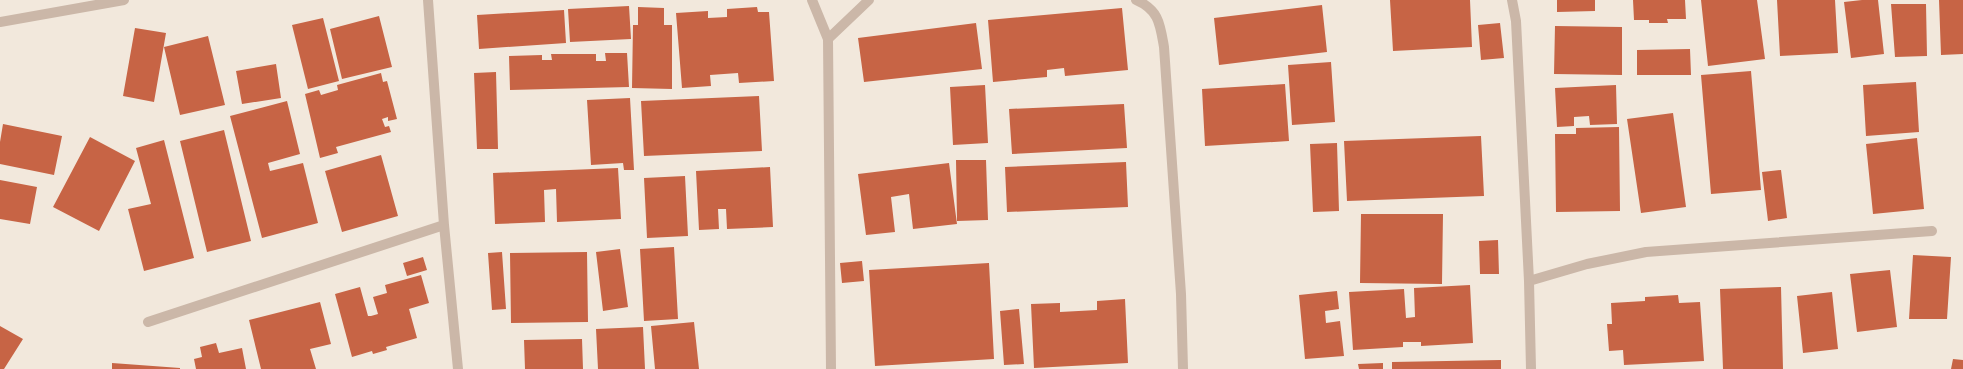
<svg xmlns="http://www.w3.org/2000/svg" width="1963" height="369" font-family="Overpass,sans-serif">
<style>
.building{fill:#c76445}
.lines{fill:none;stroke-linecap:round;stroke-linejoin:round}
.street{stroke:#cbb7a8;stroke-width:10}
</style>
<rect width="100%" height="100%" fill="#f2e8dc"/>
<path class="building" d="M1390 0H1470L1472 47 1393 51Z
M1557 0H1595V11L1557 12Z
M1633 0H1685L1686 19H1667L1668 23H1649V20H1634Z
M1701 0H1757L1765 59 1708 66Z
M1777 0H1835L1838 53 1780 56Z
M1862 0H1878L1884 54 1851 58 1844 2Z
M1939 0H1963V54L1941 55Z
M1891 4H1926L1927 56 1895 57Z
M1322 5 1327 52 1219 65 1214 18Z
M629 6 631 39 570 42 568 9Z
M638 7 664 8V25H672V89L632 88 633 25H638Z
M757 7 758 12H769L774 81 739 83 738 73 710 75 711 86 682 88 676 13 708 11V18L727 17V9Z
M1122 8 1128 70 1065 76 1064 68 1047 70V77L993 82 988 20Z
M564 10 566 43 479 49 477 15Z
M379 16 392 67 342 79 330 29Z
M323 18 339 81 308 89 292 25Z
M976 23 982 69 864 82 858 38Z
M1500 23 1504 58 1481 60 1478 25Z
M1555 26 1622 27V75L1554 74Z
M135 28 166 33 154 102 123 96Z
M208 36 225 105 180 115 164 47Z
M1690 49 1691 75H1637V50Z
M605 53H627L629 87 510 90 509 56 542 55V60H552L551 54H596V61H606Z
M1331 62 1335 122 1292 125 1288 65Z
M276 64 281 98 242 104 236 71Z
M1751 71 1761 190 1711 194 1701 75Z
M496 72 498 149H477L474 73Z
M381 73 383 82 387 81 397 119 388 121V117L382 119 385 127 389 126 391 132 336 147 338 153 320 158 305 94 319 90 321 95 338 90 337 85Z
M1916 82 1919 132 1866 136 1863 85Z
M1285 84 1289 141 1205 146 1202 89Z
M985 85 988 143 953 145 950 87Z
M1616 85 1617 124 1590 125 1589 116 1574 117V126L1557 127 1555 88Z
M759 96 762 151 644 156 641 101Z
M630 98 634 170H624L623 163 591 165 587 100Z
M287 101 300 154 268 163 270 171 303 163 318 223 262 238 230 116Z
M1124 104 1127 148 1012 154 1009 109Z
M1673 113 1686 207 1641 213 1627 119Z
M3 124 62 136 54 175 0 164V142Z
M1619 127 1620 211 1556 212 1555 134H1576V128Z
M224 130 251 241 207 252 180 141Z
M1481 136 1484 196 1347 201 1344 141Z
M90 137 135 161 99 231 53 207Z
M1917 138 1924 209 1873 214 1866 144Z
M164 140 194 258 144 271 128 209 151 204 136 148Z
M1337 143 1339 211 1313 212 1310 144Z
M381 155 398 216 342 232 325 171Z
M956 160H986L988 220 957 221Z
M1126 162 1128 207 1007 212 1005 167Z
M949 163 957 224 913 229 909 194 891 197 895 232 866 235 858 174Z
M770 167 773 227 727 229 726 209H718L719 229 699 230 696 171Z
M618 168 621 219 557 222 556 189 544 190 545 222 495 224 493 173Z
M1781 170 1787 218 1768 221 1762 172Z
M685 176 688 236 647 238 644 178Z
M0 180 37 187 30 224 0 219Z
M1361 214H1443L1442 284 1360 283Z
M1498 240 1499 274H1480L1479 241Z
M674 247 678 319 644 321 640 249Z
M620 249 628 307 603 311 596 252Z
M502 252 506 309 492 310 488 253Z
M587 252 588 322 511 323 510 253Z
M1913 255 1951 257 1947 319H1909Z
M423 257 427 270 407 276 403 263Z
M862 261 864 281 842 283 840 263Z
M989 263 994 359 875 366 869 270Z
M1890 270 1897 327 1857 332 1850 274Z
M421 275 429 303 409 309 417 338 386 347 387 350 373 354 372 351 352 357 335 294 360 287 368 316H371L378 314 373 297 387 293 385 285Z
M1470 285 1473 343 1421 346V342H1403V347L1353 350 1349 292 1404 289 1406 318 1415 317 1414 288Z
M1781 287 1783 369H1723L1720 289Z
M1337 291 1339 309 1325 311 1326 323 1340 321 1344 356 1305 359 1299 295Z
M1832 292 1838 349 1803 353 1797 296Z
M1678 295 1679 303 1700 302 1704 361 1624 365 1623 350 1609 351 1607 324H1612L1611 303 1645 301V297Z
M1125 299 1128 363 1034 368 1031 304 1060 303V312L1097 310V301Z
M320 302 331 344 310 349 316 369H261L249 320Z
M1019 309 1024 364 1004 365 1000 311Z
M694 322 699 369H655L651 326Z
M0 326 23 339 4 369H0Z
M643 327 645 369H598L596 329Z
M582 339 583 369H525L524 340Z
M216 343 219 353 242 348 246 369H196L194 359 202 357 200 347Z
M1953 359 1963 360V369H1951Z
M1501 360V369H1392V362Z
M112 363 180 368V369H112Z
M1383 363V369H1359L1358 364Z"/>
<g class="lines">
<path class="street" d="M428 0 444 225 458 369
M812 0 828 39 831 369
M1136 0C1159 10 1160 24 1164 47L1181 294 1183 369
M1512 0 1516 21 1529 281 1531 369
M0 22 124 0
M828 39 869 0
M1529 281 1587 264 1646 252 1932 231
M148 322 444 225"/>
</g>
</svg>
